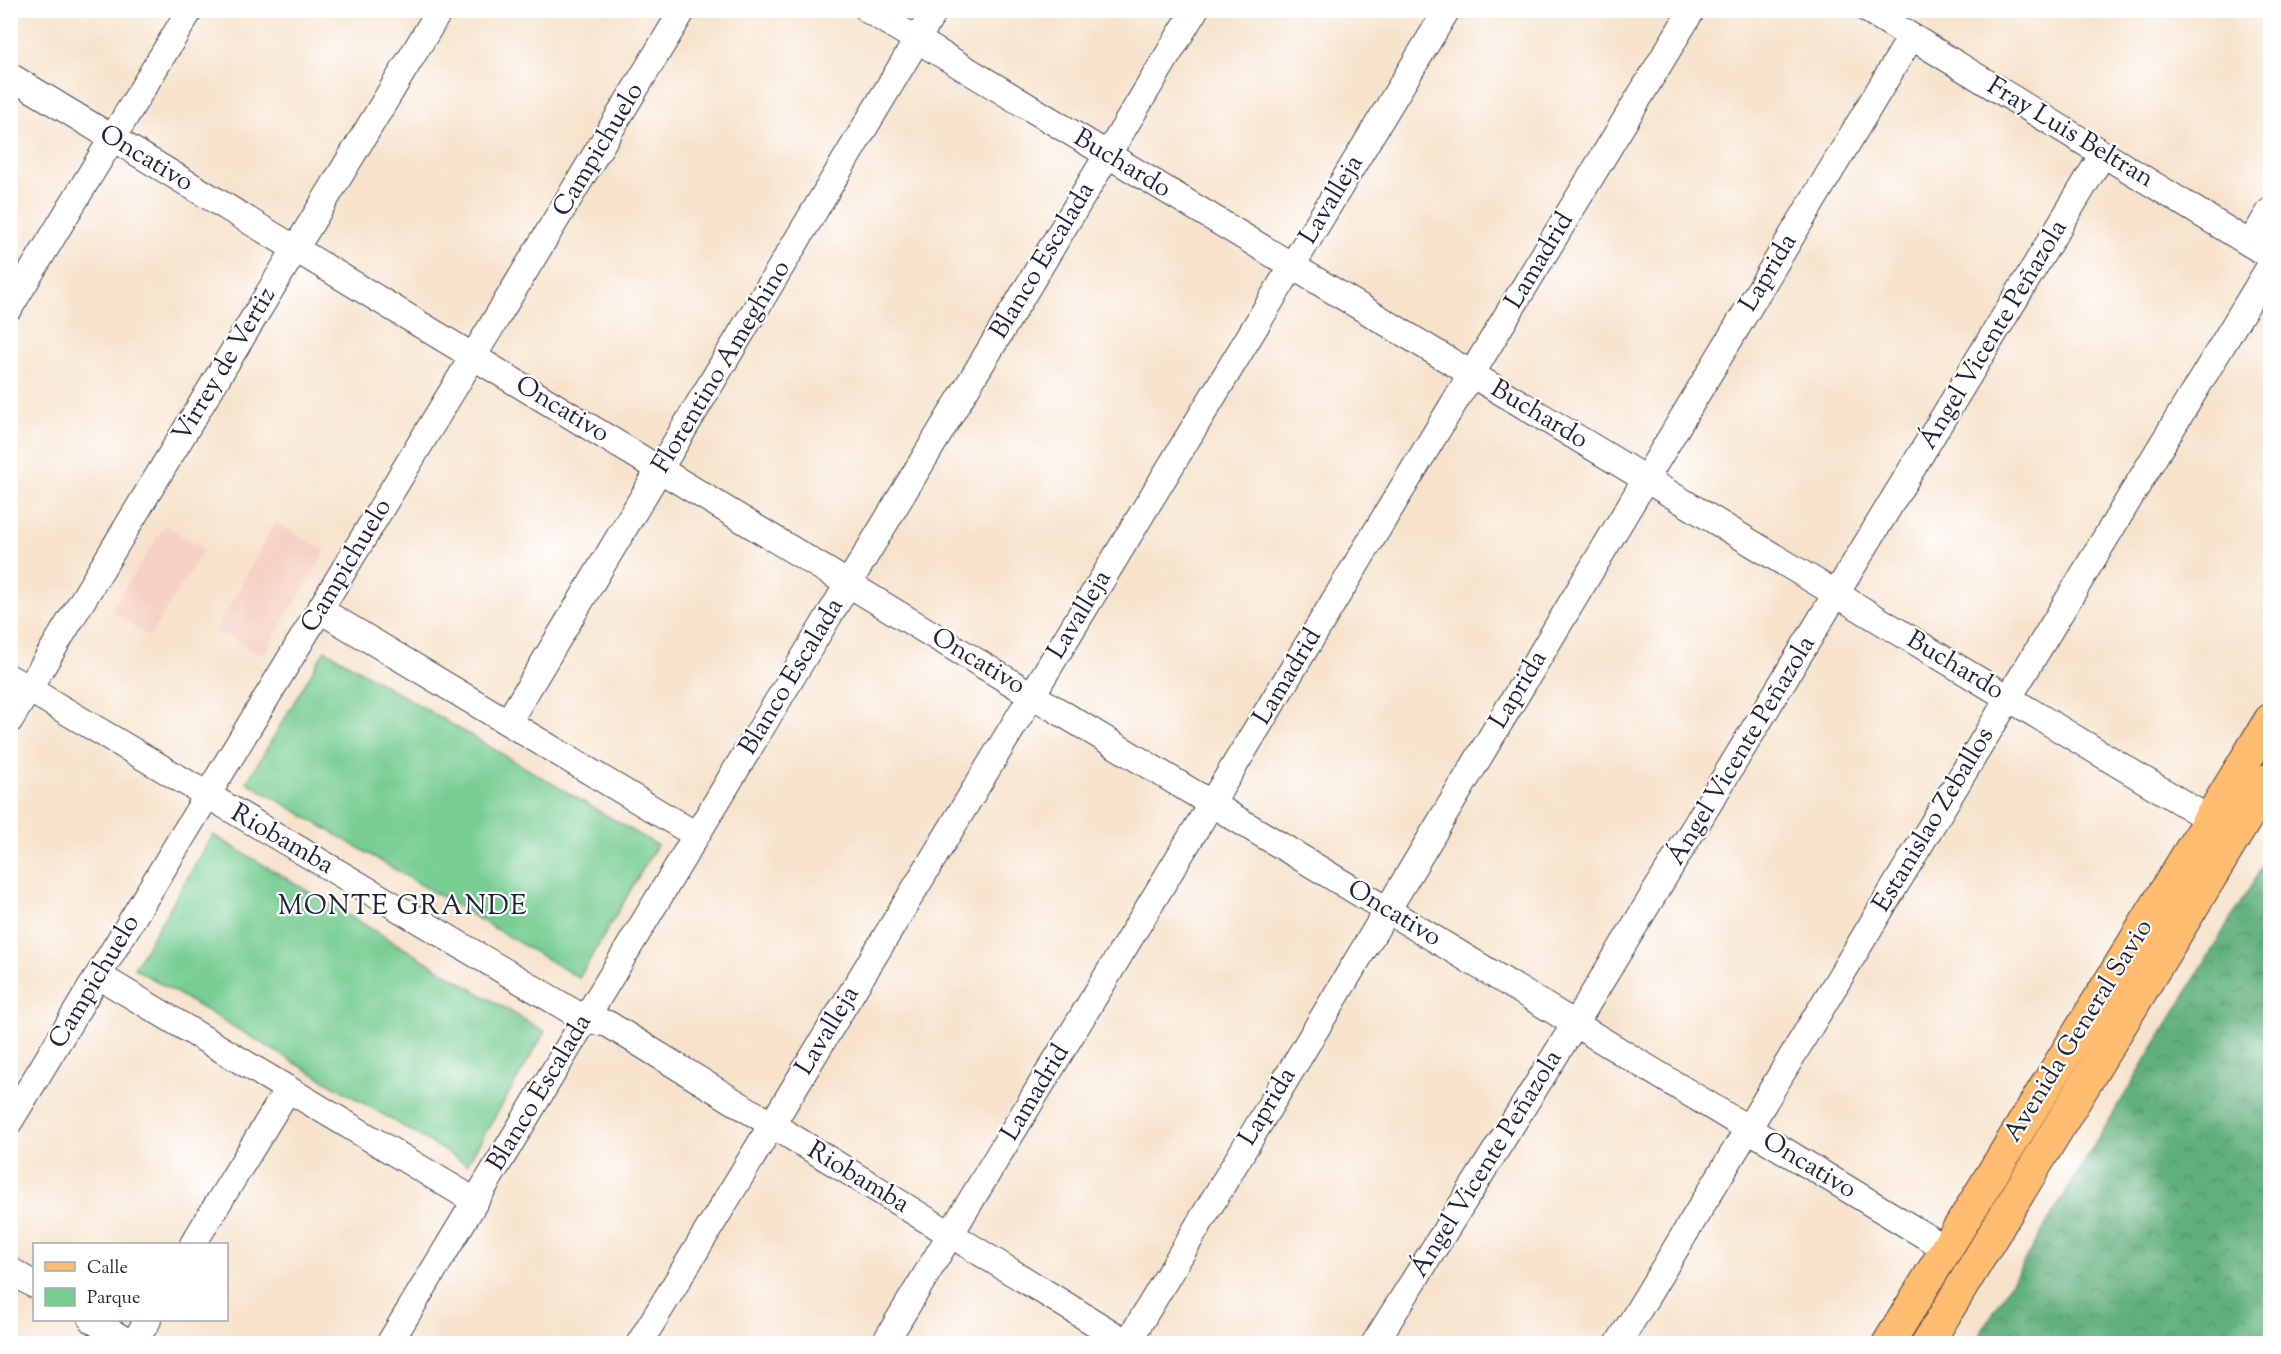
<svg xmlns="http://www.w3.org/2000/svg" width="2281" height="1354" font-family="'Sorts Mill Goudy',serif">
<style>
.built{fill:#f6d1c5}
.forest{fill:url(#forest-crowns);stroke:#42695c;stroke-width:1.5}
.park{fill:#77cd92;stroke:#4c7866;stroke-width:1.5}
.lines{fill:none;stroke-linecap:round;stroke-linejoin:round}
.minor-casing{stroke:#423f51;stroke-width:28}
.major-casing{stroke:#423f51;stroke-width:34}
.minor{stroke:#fff;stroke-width:26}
.major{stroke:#febc70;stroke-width:32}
.labels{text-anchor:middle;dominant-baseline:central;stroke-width:4.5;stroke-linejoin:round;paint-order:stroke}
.street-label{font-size:26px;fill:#22223b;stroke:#fff}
.neighbourhood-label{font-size:27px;letter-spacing:1.5px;fill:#22223b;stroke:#fff}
</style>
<defs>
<pattern id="forest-crowns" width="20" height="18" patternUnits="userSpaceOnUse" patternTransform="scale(1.5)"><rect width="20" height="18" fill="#61b07c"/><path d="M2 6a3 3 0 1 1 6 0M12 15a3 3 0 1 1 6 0" fill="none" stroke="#508f67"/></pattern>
</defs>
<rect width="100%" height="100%" fill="#fff"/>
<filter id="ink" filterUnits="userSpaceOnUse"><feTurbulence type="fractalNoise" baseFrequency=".0167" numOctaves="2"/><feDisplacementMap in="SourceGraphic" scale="12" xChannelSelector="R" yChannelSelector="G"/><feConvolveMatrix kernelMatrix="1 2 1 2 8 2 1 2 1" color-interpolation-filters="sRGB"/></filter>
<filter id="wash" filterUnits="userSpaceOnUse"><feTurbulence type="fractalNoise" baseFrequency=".008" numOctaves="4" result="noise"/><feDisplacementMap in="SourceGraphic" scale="24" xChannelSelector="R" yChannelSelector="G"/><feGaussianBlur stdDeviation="1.35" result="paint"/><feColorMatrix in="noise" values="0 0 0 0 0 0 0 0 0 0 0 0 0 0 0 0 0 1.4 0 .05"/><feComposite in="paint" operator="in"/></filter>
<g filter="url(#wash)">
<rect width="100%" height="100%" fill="#f7e3cc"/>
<path class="built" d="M275 522 326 551 263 655 216 631Z
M165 525 204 549 149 637 111 610Z"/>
<path class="forest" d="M2270 854V1343H1975Z"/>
<path class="park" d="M325 650 657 845 579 978 247 782Z
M213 835 545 1032 467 1164 134 968Z"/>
</g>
<g filter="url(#ink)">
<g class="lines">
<g class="minor-casing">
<path id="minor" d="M868 10 2209 819
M1868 10 2270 256
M10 76 1945 1248
M2250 244 2270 211
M10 307 190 10
M320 610 696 835
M10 678 585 1019 608 1024 1129 1344
M10 720 440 10
M508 722 935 10
M99 976 475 1201
M10 1121 683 10
M193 1244 288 1089
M10 1270 34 1285
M92 1320 131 1344
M133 1344 148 1320
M389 1344 1195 10
M639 1344 1447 10
M884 1344 1692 10
M1127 1344 1911 37
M1374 1344 1575 1024 2103 154
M1618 1344 2270 266"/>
</g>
<g class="major-casing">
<path id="major" d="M1888 1344 2270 720
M1927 1344 2270 779"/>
</g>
<use href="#minor" class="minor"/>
<use href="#major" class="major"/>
</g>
</g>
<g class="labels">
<g class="street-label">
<text transform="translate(2070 133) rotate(31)">Fray Luis Beltran</text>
<text transform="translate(599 150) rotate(-59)">Campichuelo</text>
<text transform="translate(146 159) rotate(31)">Oncativo</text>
<text transform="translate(1122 164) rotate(31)">Buchardo</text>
<text transform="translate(1332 200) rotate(-59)">Lavalleja</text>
<text transform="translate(1043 261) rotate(-59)">Blanco Escalada</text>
<text transform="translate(1540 261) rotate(-59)">Lamadrid</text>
<text transform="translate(1769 273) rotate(-59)">Laprida</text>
<text transform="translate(1994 335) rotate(-59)">Ángel Vicente Peñazola</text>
<text transform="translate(225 365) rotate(-59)">Virrey de Vertiz</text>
<text transform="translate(722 367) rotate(-59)">Florentino Ameghino</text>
<text transform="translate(562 410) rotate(31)">Oncativo</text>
<text transform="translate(1539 415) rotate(31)">Buchardo</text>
<text transform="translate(347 566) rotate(-59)">Campichuelo</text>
<text transform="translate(1080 615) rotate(-59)">Lavalleja</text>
<text transform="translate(978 662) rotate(31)">Oncativo</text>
<text transform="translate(1955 666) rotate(31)">Buchardo</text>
<text transform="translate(792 677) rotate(-59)">Blanco Escalada</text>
<text transform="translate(1288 677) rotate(-59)">Lamadrid</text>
<text transform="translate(1519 690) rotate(-59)">Laprida</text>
<text transform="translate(1742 751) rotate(-59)">Ángel Vicente Peñazola</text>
<text transform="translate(1934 820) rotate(-59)">Estanislao Zeballos</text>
<text transform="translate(282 840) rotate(30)">Riobamba</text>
<text transform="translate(1394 914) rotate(31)">Oncativo</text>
<text transform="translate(95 982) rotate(-59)">Campichuelo</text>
<text transform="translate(828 1031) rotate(-59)">Lavalleja</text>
<text transform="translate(2079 1031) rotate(-58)">Avenida General Savio</text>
<text transform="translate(540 1093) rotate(-59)">Blanco Escalada</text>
<text transform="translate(1036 1093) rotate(-59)">Lamadrid</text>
<text transform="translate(1268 1107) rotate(-59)">Laprida</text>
<text transform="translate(1487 1164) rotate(-58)">Ángel Vicente Peñazola</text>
<text transform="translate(1809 1166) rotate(31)">Oncativo</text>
<text transform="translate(858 1178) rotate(31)">Riobamba</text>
</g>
<g class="neighbourhood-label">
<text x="403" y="907">MONTE GRANDE</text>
</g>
</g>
<rect width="2281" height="1354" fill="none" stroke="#fff" stroke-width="36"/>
<rect x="33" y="1243" width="195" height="78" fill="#ffffff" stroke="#a7a7b1" stroke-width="1.5"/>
<rect x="45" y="1262" width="30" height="9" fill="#febc70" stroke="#a7a7b1" stroke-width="1.5"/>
<text x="87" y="1273" font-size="18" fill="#22223b">Calle</text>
<rect x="45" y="1288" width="30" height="18" fill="#77cd92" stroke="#a7a7b1" stroke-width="1.5"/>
<text x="87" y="1303" font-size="18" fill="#22223b">Parque</text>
</svg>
